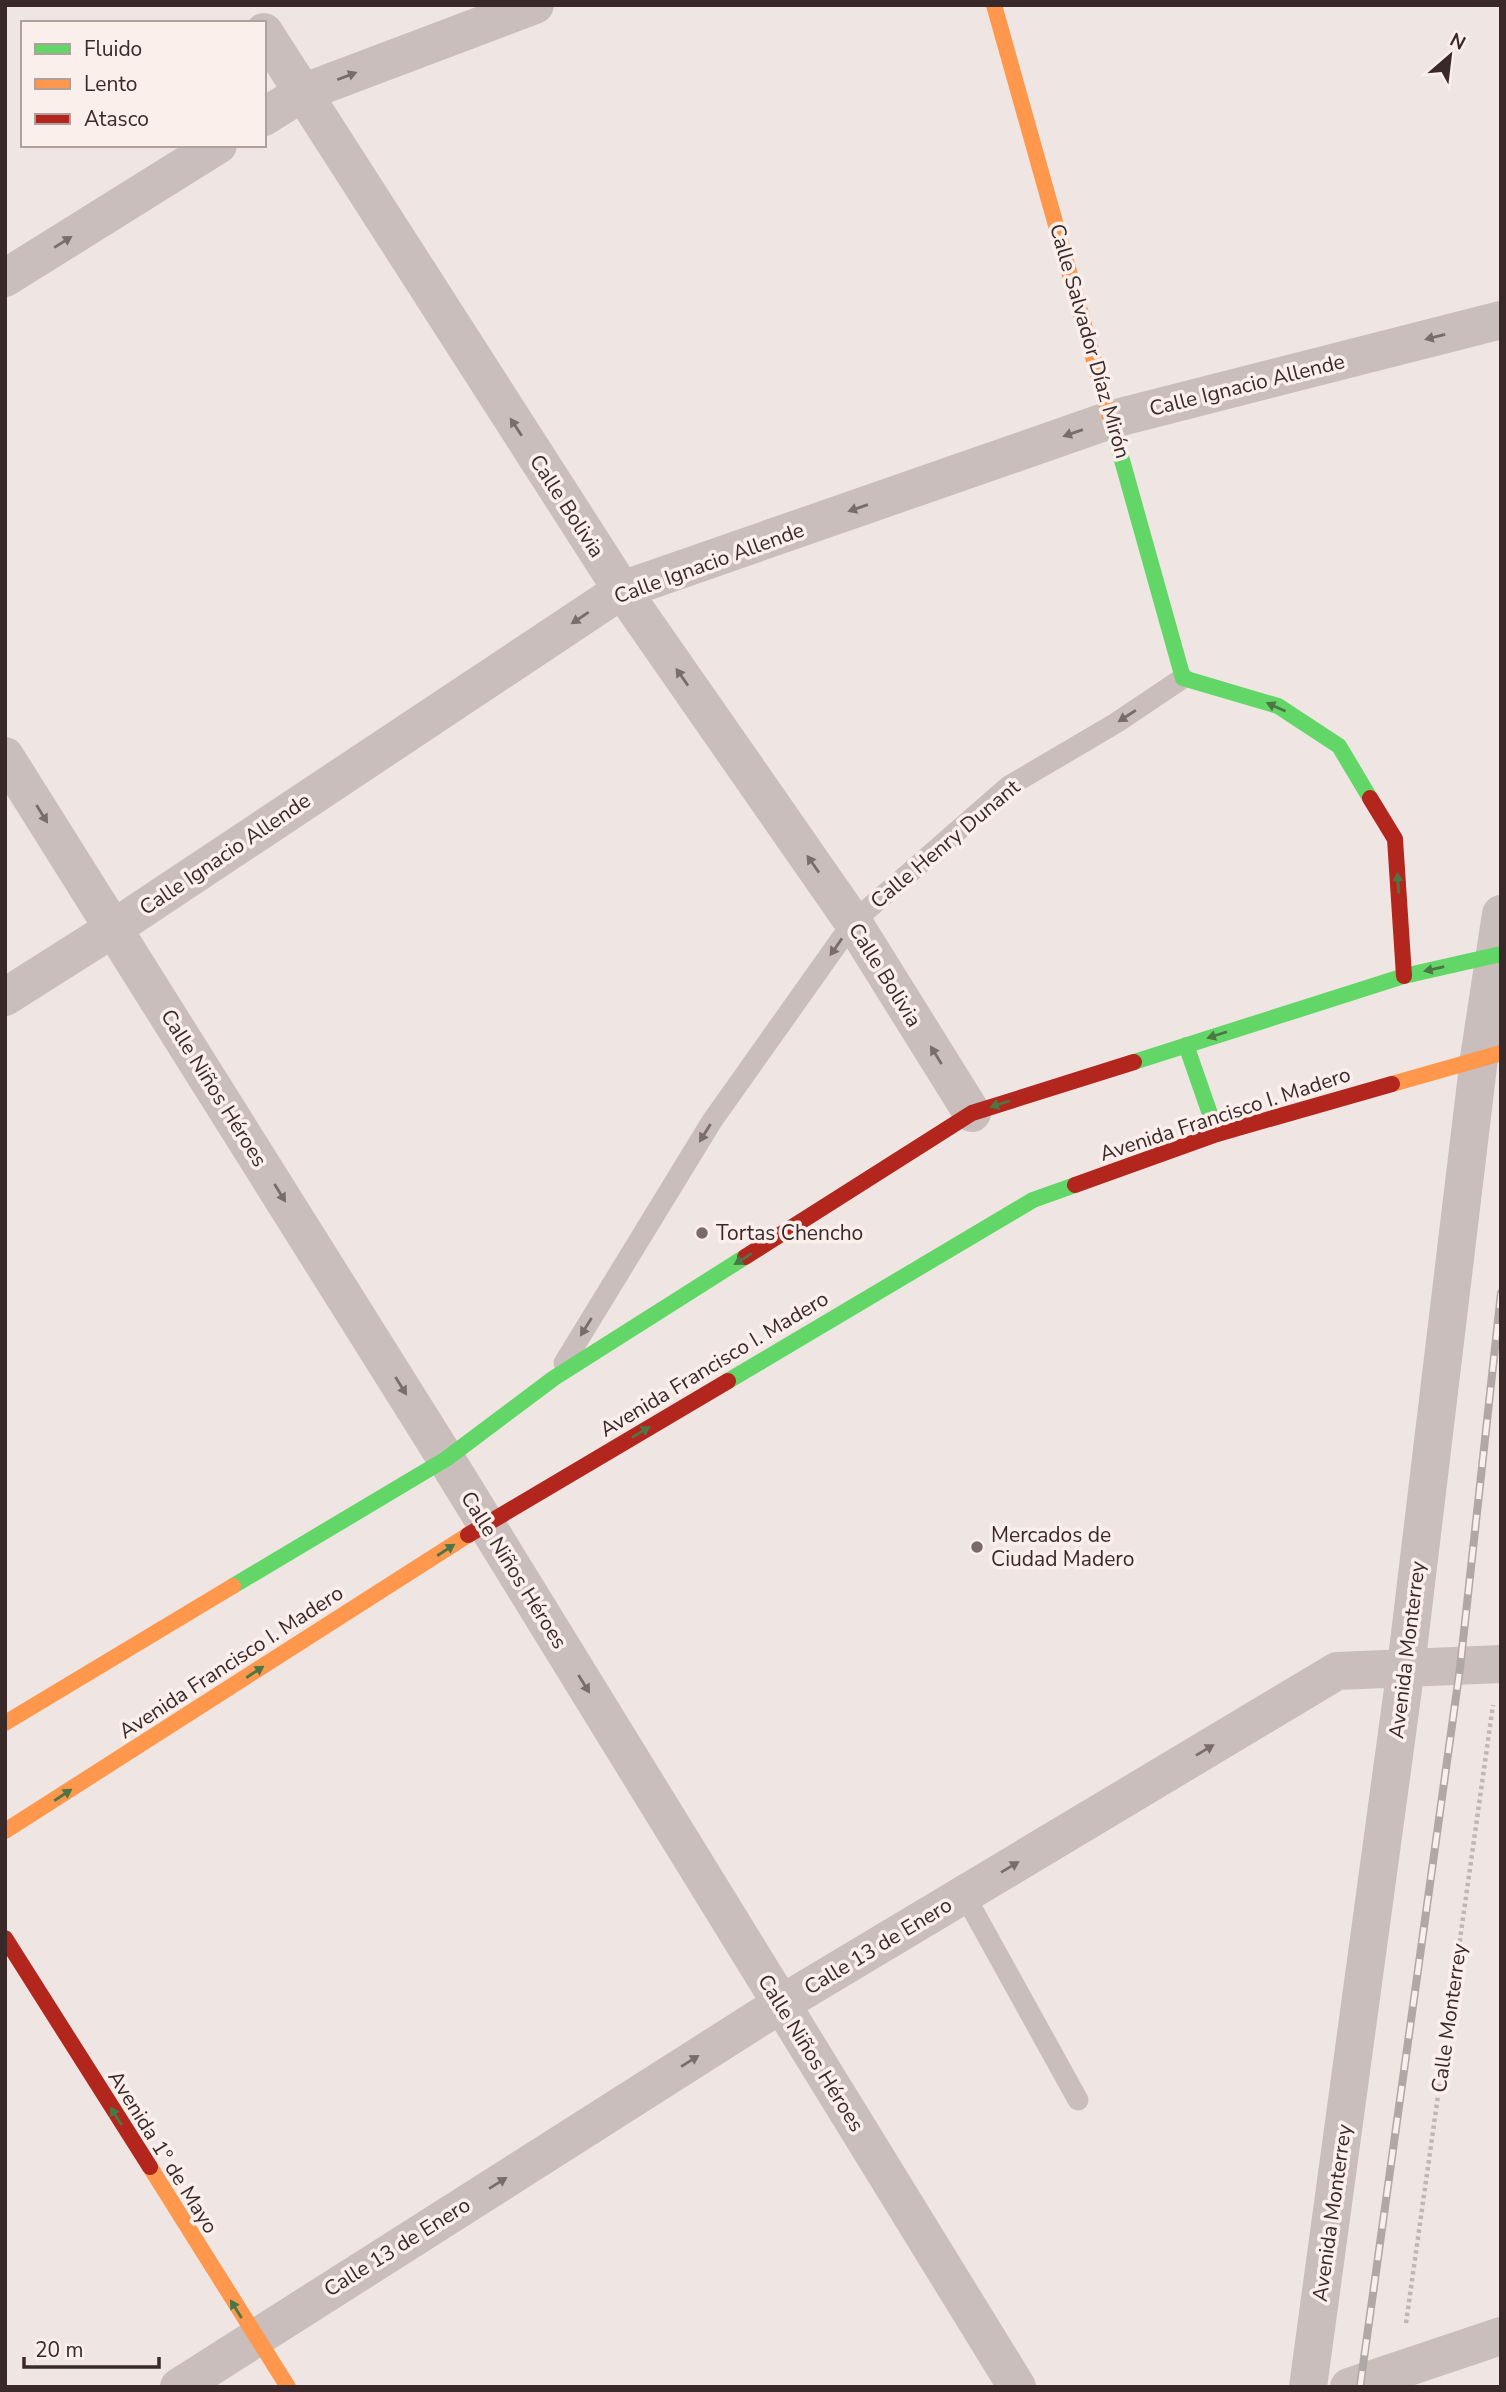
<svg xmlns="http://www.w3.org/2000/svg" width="1506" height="2392" font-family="'Nunito Sans',sans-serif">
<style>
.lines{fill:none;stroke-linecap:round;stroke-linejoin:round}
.path{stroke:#c1b6b4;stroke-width:4.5;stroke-dasharray:3.5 3.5;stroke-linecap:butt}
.lane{stroke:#c9bebb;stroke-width:21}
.street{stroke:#c9bebb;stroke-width:38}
.fast{stroke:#63d668;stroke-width:16}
.slow{stroke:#ff974d;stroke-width:16}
.jam{stroke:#b3261e;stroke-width:16}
.rail-casing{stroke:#b0a7a6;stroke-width:8}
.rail{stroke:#fbefeb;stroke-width:5;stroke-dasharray:16;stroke-linecap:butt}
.oneway{fill:#7a6c6b}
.oneway2{fill:#4c7745}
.poi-dot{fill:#796b6a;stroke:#fbefeb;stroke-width:2.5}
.labels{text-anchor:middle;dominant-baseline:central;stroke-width:7;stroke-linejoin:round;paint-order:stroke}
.street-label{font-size:21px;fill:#3a2929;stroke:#fbefeb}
.poi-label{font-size:21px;fill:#3a2929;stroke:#fbefeb;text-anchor:start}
</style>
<rect width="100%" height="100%" fill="#efe6e3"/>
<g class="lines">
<path class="path" d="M1406 2323 1493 1705"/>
<path class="lane" d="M564 1363 712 1121 853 922 1009 786 1116 723 1183 678
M964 1894 1078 2100"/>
<path class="street" d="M264 32 622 590 853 922 972 1113
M264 117 302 93 535 5
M5 278 218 145
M5 756 446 1459 1017 2387
M5 997 114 928 622 590 1113 419 1501 320
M179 2387 781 2004 1337 1671 1501 1664
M1308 2387 1406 1667 1479 1058 1501 914
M1349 2387 1501 2336"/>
<path class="fast" d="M1113 428 1183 678 1278 706 1339 746 1370 798
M1186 1045 1217 1134
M1134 1062 1404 976 1501 954
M728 1381 1033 1200 1075 1185
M233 1586 446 1459 554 1378 745 1257"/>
<path class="slow" d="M994 5 1113 428
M1392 1084 1501 1053
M5 1723 233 1586
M5 1831 468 1535
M150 2167 288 2387"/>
<path class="jam" d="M1370 798 1395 839 1404 976
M1075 1185 1217 1134 1392 1084
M745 1257 972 1113 1134 1062
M468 1535 728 1381
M5 1938 150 2167"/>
<g class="rail-casing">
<path id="rail" d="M1360 2387 1460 1668 1501 1293"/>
</g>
<use href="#rail" class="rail"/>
</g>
<defs><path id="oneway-solid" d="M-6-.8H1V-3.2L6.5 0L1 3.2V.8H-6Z" transform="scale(1.75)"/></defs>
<g class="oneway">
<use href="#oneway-solid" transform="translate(347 76) rotate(-21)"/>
<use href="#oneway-solid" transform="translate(63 242) rotate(-32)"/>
<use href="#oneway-solid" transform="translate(1435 337) rotate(166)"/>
<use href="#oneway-solid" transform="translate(516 427) rotate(-123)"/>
<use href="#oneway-solid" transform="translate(1073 433) rotate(161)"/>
<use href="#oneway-solid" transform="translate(858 508) rotate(161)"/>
<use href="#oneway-solid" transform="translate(580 618) rotate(146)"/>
<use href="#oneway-solid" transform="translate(682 677) rotate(-125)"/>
<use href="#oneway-solid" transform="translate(1127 716) rotate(147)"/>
<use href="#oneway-solid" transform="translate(42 814) rotate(58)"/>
<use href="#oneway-solid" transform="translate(813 864) rotate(-125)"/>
<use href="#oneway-solid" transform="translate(836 947) rotate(125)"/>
<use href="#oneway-solid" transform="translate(936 1055) rotate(-122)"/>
<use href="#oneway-solid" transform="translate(705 1133) rotate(122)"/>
<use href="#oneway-solid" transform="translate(280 1193) rotate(58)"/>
<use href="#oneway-solid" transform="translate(586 1327) rotate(122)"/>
<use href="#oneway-solid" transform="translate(401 1386) rotate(58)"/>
<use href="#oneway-solid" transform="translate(584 1684) rotate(58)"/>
<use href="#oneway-solid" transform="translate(1205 1750) rotate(-31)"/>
<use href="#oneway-solid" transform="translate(1010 1867) rotate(-31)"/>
<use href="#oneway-solid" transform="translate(690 2061) rotate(-32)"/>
<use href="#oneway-solid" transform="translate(498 2183) rotate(-32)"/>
</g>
<g class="oneway2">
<use href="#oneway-solid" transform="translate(1276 707) rotate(-156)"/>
<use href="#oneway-solid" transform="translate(1398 883) rotate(-94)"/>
<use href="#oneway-solid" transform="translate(1434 969) rotate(167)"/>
<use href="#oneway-solid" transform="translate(1217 1035) rotate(162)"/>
<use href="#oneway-solid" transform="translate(1000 1104) rotate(162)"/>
<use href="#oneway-solid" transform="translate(743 1259) rotate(148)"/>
<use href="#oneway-solid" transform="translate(641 1432) rotate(-31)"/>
<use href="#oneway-solid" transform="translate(446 1550) rotate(-33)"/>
<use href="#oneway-solid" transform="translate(255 1672) rotate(-33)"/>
<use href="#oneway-solid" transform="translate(63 1795) rotate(-33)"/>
<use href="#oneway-solid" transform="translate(116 2116) rotate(-122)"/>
<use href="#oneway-solid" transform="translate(236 2309) rotate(-122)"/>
</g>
<g class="poi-dot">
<circle cx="702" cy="1233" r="7"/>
<circle cx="977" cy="1547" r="7"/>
</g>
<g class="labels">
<g class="street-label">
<text transform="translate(1090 341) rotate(74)">Calle Salvador Díaz Mirón</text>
<text transform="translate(1247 385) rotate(-14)">Calle Ignacio Allende</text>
<text transform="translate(567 506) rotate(57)">Calle Bolivia</text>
<text transform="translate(709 563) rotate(-20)">Calle Ignacio Allende</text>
<text transform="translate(945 844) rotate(-40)">Calle Henry Dunant</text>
<text transform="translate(225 854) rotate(-34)">Calle Ignacio Allende</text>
<text transform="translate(885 975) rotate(58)">Calle Bolivia</text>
<text transform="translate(214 1088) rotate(58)">Calle Niños Héroes</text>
<text transform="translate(1225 1114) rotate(-18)">Avenida Francisco I. Madero</text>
<text transform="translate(714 1364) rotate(-31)">Avenida Francisco I. Madero</text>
<text transform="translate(514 1570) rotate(58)">Calle Niños Héroes</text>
<text transform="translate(1407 1650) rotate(-83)">Avenida Monterrey</text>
<text transform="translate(231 1662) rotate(-33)">Avenida Francisco I. Madero</text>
<text transform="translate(878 1946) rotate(-31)">Calle 13 de Enero</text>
<text transform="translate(1449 2018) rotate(-82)">Calle Monterrey</text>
<text transform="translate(811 2053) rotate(58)">Calle Niños Héroes</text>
<text transform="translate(163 2152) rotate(58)">Avenida 1º de Mayo</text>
<text transform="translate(1332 2213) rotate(-82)">Avenida Monterrey</text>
<text transform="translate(397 2247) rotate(-32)">Calle 13 de Enero</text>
</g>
<g class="poi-label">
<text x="716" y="1233">Tortas Chencho</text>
<text x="991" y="1535">Mercados de<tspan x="991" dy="24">Ciudad Madero</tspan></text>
</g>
</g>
<rect width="1506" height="2392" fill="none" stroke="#3a2929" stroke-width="14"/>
<rect x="21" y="21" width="245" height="126" fill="#fbefeb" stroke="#aea09d" stroke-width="2"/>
<rect x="35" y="44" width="35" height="10" fill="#63d668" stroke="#aea09d" stroke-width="2"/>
<text x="84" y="56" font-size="21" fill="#3a2929">Fluido</text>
<rect x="35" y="79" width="35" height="10" fill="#ff974d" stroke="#aea09d" stroke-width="2"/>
<text x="84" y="91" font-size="21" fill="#3a2929">Lento</text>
<rect x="35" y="114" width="35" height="10" fill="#b3261e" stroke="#aea09d" stroke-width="2"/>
<text x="84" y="126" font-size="21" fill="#3a2929">Atasco</text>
<g transform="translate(1450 56) rotate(28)" stroke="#fbefeb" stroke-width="5" paint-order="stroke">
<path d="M0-5L12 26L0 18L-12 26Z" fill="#3a2929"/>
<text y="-10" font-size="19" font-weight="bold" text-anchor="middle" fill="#3a2929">N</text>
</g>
<path d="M24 2357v10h135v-10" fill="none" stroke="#3a2929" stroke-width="3.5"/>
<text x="35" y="2357" font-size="21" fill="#3a2929" stroke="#fbefeb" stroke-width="5" paint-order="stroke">20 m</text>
</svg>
